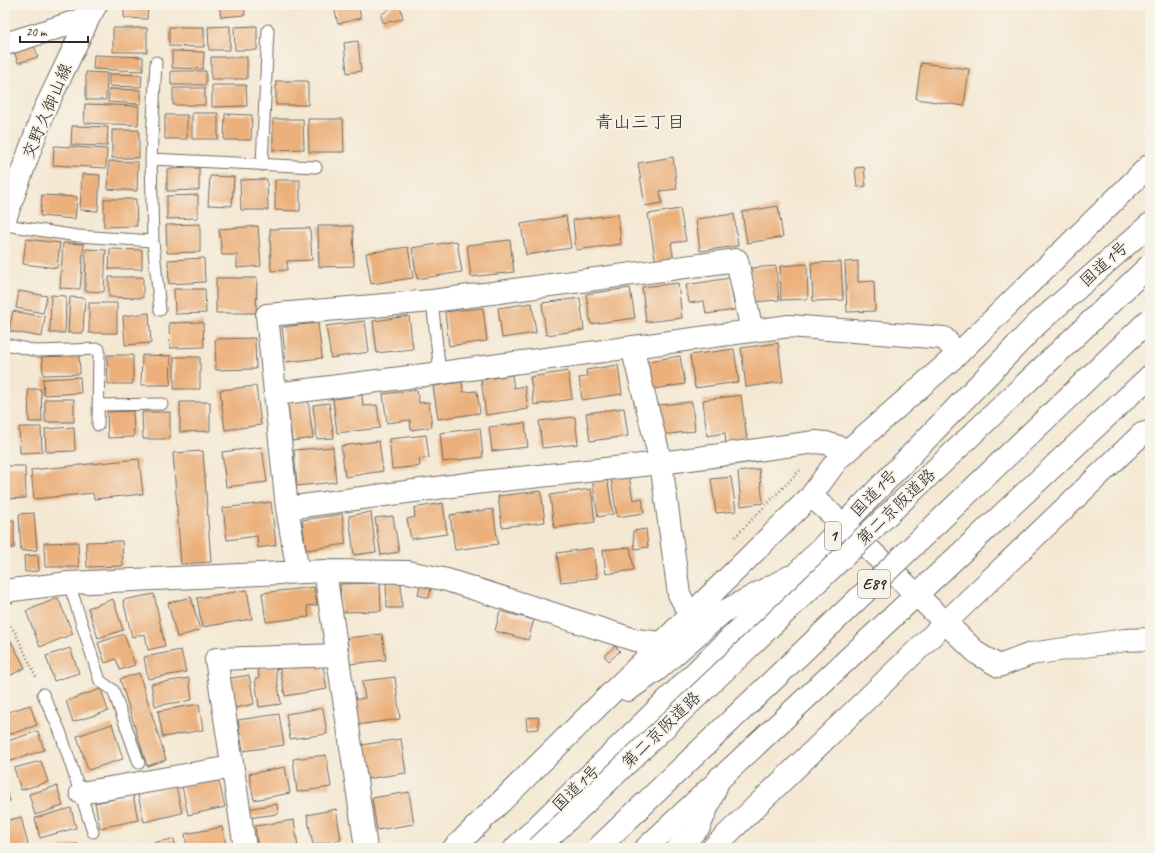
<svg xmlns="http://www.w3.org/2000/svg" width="1155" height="853" font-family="Caveat,'Klee One',sans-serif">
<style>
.building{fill:#ebb07c}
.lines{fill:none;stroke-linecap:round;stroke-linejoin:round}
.lane-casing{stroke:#716d66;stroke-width:13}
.street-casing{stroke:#716d66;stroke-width:24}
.secondary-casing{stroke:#716d66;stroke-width:24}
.highway-casing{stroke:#716d66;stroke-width:24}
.path{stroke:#716d66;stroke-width:2.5;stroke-dasharray:1 3;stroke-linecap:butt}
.lane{stroke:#fff;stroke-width:11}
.street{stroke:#fff;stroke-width:22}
.secondary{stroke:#fff;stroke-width:22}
.highway{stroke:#fff;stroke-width:22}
.highway-bridge-casing{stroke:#716d66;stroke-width:24;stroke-linecap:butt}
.highway-bridge{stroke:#fff;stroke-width:22}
.labels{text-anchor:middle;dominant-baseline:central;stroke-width:4;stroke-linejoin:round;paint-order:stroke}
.shield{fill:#f7f3e8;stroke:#686764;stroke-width:1}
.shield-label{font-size:16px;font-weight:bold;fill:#2b2b2b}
.street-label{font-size:17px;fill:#2b2b2b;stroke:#f7f3e8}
.neighbourhood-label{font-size:18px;fill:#2b2b2b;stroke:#f7f3e8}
</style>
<rect width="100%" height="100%" fill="#f7f3e8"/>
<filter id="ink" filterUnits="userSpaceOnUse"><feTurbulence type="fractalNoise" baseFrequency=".025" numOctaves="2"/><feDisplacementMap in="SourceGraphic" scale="8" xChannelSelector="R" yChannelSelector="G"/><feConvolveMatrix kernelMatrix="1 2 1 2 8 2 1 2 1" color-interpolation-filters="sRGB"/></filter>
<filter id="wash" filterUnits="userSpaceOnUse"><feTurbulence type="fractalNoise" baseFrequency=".012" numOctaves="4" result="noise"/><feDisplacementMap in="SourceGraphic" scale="16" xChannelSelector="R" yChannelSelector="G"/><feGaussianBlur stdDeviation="0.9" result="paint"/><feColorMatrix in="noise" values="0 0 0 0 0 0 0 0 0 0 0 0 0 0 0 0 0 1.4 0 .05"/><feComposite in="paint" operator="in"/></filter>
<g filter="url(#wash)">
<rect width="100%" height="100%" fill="#f4e8d3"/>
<g id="blocks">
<path class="building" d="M124 5H148L147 19 124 18Z
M219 5H244L245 15 221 17Z
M339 5H358L361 18 338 24 334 6Z
M394 5H400L403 19 383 23 381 15Z
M230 26V50H209L208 27Z
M257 26V50H235L234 27Z
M169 27H204V47L169 46Z
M113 28H147V52H113Z
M358 41 361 71 347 73 344 43Z
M33 42 38 57 18 63 13 48Z
M172 51 204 52 203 69 172 68Z
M94 55 143 57V71L93 69Z
M211 57H247V79H211Z
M921 63 969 69 964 106 916 99Z
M171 71H206V85H171Z
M86 72 107 73 106 100H86Z
M109 74 142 75 141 87 109 86Z
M276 81H308V105H276Z
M212 85H246L247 106 212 107Z
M173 88H205V105H173Z
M109 89 141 90V104L108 102Z
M85 104 139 106 138 125 84 123Z
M192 113H218V139H192Z
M225 114 252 115 251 140H224Z
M165 115H187V139H165Z
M273 119H303L304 149 273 150Z
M308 119H343L344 152H309Z
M72 126 108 127 107 146 71 145Z
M112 130H139V158H112Z
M54 146 107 149 106 168 53 165Z
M673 157 677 189 660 191 662 203 645 206 638 163Z
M109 161 138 162 137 191 108 189Z
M864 167 866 186 857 187 855 168Z
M199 168V190L167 191V169Z
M82 174 100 175 98 211 80 210Z
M210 176 234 177 232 206 208 205Z
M267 179 268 210H241L240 180Z
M275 180H300V211L275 210Z
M42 195 77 197 75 219 40 216Z
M198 195V218L167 219V196Z
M104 199H136L137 226 104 227Z
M778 206 783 237 747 243 742 212Z
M680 209 686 241 671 243 674 261 656 264 648 214Z
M618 214 621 244 576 250 573 220Z
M734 214 738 246 700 251 696 219Z
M566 216 571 248 526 255 521 224Z
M200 224V252L167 253 166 225Z
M258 226 261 266 237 268V255H222L219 229Z
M318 226H353L354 266 319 267Z
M310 228 312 260 287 261V270L271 271 270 229Z
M26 239 60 243 57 268 23 264Z
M510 240 514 272 471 277 467 245Z
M457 241 462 272 417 279 412 248Z
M63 243 84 244 80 289 60 288Z
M408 247 413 278 371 284 366 253Z
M86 249 106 250 104 292 85 291Z
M110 249 142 250V269H109Z
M204 258 205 282 169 284 168 260Z
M858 261V282L874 281 875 311 847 312 845 262Z
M841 262 843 300 813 301 811 263Z
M807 264 808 299 781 300 780 266Z
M776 266 779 300 754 302 751 268Z
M109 277H143V298L109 297Z
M216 278H257L256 313H216Z
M730 278 735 310 706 314 704 301 689 303 686 285Z
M678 283 682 318 646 322 642 287Z
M630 288 635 318 591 324 586 294Z
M174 289H205L206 313 175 314Z
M19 291 47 296 43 313 16 308Z
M51 295 66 296 65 333H50Z
M70 297 85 298 83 333H68Z
M580 298 584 330 546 335 542 303Z
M89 303H117V333H89Z
M532 303 536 333 502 338 498 308Z
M483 308 487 341 449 346 445 312Z
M13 311 45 317 42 337 9 331Z
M149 313 151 343 125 345 123 316Z
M409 316 413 349 377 353 373 321Z
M365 321 369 352 331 358 326 326Z
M203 322 204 347 170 348 169 323Z
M318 323 322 358 286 362 282 327Z
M255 338 256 369 216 370 215 339Z
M778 343 783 382 746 387 741 348Z
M734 349 739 382 695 388 690 355Z
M79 355 80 374 43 375 42 356Z
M107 355H133V384H108Z
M142 355 171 356 170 385H141Z
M680 356 685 384 648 390 643 362Z
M174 357H200V389H174Z
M618 365 622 394 582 400 579 378 587 377 586 370Z
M568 371 572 399 534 405 530 377Z
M512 375 514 388 525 386 528 409 486 415 481 380Z
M80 377 81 393 44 395 43 379Z
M462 382 463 392 477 391 480 413 438 419 433 386Z
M256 386 261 425 225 430 220 390Z
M28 389H41L42 422H29Z
M417 390 419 403 429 402 432 427 411 430 410 420 387 423 383 394Z
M362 395 363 406 377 405 380 428 337 433 333 399Z
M741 395 747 441 726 444 725 433 707 436 703 400Z
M45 399H74V422H45Z
M308 400 313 438 292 441 288 403Z
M180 402H210V431L180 432Z
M692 402 695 431 661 435 658 405Z
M329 403 334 438 317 439 313 405Z
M624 408 628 436 590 441 586 413Z
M133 411 134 437 108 438 107 412Z
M142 412H170V439H143Z
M575 417 578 444 542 448 539 421Z
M525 423 528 447 492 451 489 427Z
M19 427H41L42 452 20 453Z
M74 427 75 451 46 452 45 429Z
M480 428 483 457 443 462 440 433Z
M426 435 429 458 419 459 420 466 392 469 389 439Z
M379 441 383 471 345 477 341 446Z
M262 447 267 482 226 487 222 452Z
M333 447 336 482 297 486 294 450Z
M203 451 211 562 181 564 173 453Z
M139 459 143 494 94 499 93 493 34 499 31 470Z
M5 466H25L26 498 5 499Z
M759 469 763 503 741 506 738 472Z
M629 476 633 500 642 498 644 513 617 517 611 478Z
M607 477 613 514 598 517 592 479Z
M731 477 736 511 716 513 711 479Z
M591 489 595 522 554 528 550 495Z
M541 491 545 522 502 527 498 496Z
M271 502 276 545 258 548 257 536 227 540 223 508Z
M443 503 447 534 411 539 407 519 415 517 414 508Z
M493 509 498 544 455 550 450 515Z
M371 512 376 552 354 555 349 516Z
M34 513 37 550 21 551 19 514Z
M342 514 346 544 306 550 302 520Z
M393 516 399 552 381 555 375 518Z
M5 520H14V548H5Z
M646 529 648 547 635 549 633 531Z
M122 541 123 566 87 567 86 542Z
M78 542 79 567H45L44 543Z
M630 547 634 570 606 574 603 550Z
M593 548 597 578 561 582 557 553Z
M38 555 39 571 25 572 24 556Z
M380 583 381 611 341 612 340 584Z
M386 583H401L402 608H387Z
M420 584 431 587 429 598 418 595Z
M314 587 317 605 307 606 309 617 266 622 262 593Z
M247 590 252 619 202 627 197 598Z
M154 594 165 646 148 650 145 634 132 637 123 600Z
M191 597 200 630 177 637 168 603Z
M58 598 73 634 40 647 26 611Z
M113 599 123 630 98 638 88 608Z
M500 611 534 620 528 640 495 631Z
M5 630 25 668 5 678Z
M124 634 135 665 120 670 116 659 105 663 98 643Z
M382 634 386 660 350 664 347 638Z
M615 646 620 651 609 661 604 656Z
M70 648 79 673 54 681 46 656Z
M181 650 186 672 148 679 144 657Z
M322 661 327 689 285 696 280 668Z
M275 666 281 704 259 707 255 679 259 678 258 669Z
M139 673 166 760 147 766 120 679Z
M249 675 254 704 231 709 226 679Z
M395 677 400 719 356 725 353 700 365 698 362 681Z
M189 678 192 700 155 706 151 684Z
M101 689 108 711 73 722 66 701Z
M199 704 203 730 163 737 158 711Z
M30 705 37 725 5 736V713Z
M323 708 327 734 290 739 286 714Z
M279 714 284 745 243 751 238 720Z
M538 717 539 729 527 730 526 718Z
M112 724 123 759 88 770 77 736Z
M38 731 44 750 8 762 5 753V742Z
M401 739 406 773 366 779 361 745Z
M326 755 331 787 297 792 293 759Z
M41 761 48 782 21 790 14 768Z
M285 767 290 793 254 800 249 774Z
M218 778 225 807 188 815 182 786Z
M57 786 63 806 35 815 29 794Z
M176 786 182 813 144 822 138 795Z
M5 787 10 801 5 803Z
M409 792 414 824 377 830 372 798Z
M133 795 138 820 100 828 95 803Z
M277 804 278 814 247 818 246 809Z
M71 808 76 828 40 838 35 818Z
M336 809 341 840 313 845 307 815Z
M21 817 28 845 18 848H5V821Z
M294 820 298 847 291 848H258L255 826Z
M222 827 227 848H187L185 834Z
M174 839 176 848H135L134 846Z
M78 844 79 848H61V847Z"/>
</g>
</g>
<g filter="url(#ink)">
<use href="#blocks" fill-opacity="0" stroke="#716d66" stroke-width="1"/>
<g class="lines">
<g class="lane-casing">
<path id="lane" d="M156 62 151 159 153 241 160 310
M151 159 316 167
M262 165 268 30
M5 225 78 236 153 241
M432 301 440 373
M5 344 37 351 99 349 98 425
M98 405 162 404
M69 583 100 681 113 690 139 763
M43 694 60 731 93 832"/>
</g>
<g class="street-casing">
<path id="street" d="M5 44 50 30 89 17
M632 347 661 463 679 594 690 615
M276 394 440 373 789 326 944 338 958 354
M811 496 844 525 978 654 999 666 1031 654 1125 640 1150 639
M287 508 474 483 661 463 815 442 826 443 848 450
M325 571 366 848
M298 572 287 508 267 315 432 301 737 260 752 331
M5 593 12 590 69 583 325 571 408 572 447 580 635 640 662 643
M628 690 657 670 723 612 789 577
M81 793 232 767
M245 848 216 659 338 655
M454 848 811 496 838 459 958 354 1150 165
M678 848 699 827 720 777
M713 848 945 623 1142 434 1150 432"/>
</g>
<g class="secondary-casing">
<path id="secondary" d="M5 219 44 111 89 17 96 5"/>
</g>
<g class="highway-casing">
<path id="highway" d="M515 848 798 572 1036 325 1150 224
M646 848 1150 376"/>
</g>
<path class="path" d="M735 537 801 469
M5 620 15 632 37 679"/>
<use href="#lane" class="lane"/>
<use href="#street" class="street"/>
<use href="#secondary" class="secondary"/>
<use href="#highway" class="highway"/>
<g class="highway-bridge-casing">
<path id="highway-bridge" d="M538 848 1150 265
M598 848 1150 319"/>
</g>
<use href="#highway-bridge" class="highway-bridge"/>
</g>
</g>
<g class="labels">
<g class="shield">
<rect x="825" y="522" width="16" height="28" rx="3"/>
<rect x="858" y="570" width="32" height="28" rx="3"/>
</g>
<g class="shield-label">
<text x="833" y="536">1</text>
<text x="874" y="584">E89</text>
</g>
<g class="street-label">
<text transform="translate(47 111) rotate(-67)">交野久御山線</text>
<text transform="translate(1104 264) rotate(-42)">国道1号</text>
<text transform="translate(874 493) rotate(-46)">国道1号</text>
<text transform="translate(896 507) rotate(-44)">第二京阪道路</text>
<text transform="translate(661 730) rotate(-44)">第二京阪道路</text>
<text transform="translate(576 788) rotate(-44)">国道1号</text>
</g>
<g class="neighbourhood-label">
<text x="640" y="122">青山三丁目</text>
</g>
</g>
<rect width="1155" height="853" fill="none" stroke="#f7f3e8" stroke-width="20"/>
<path d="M20 36v6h68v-6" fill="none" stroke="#2b2b2b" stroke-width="2"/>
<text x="26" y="36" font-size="12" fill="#2b2b2b" stroke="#f7f3e8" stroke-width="3" paint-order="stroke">20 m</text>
</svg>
